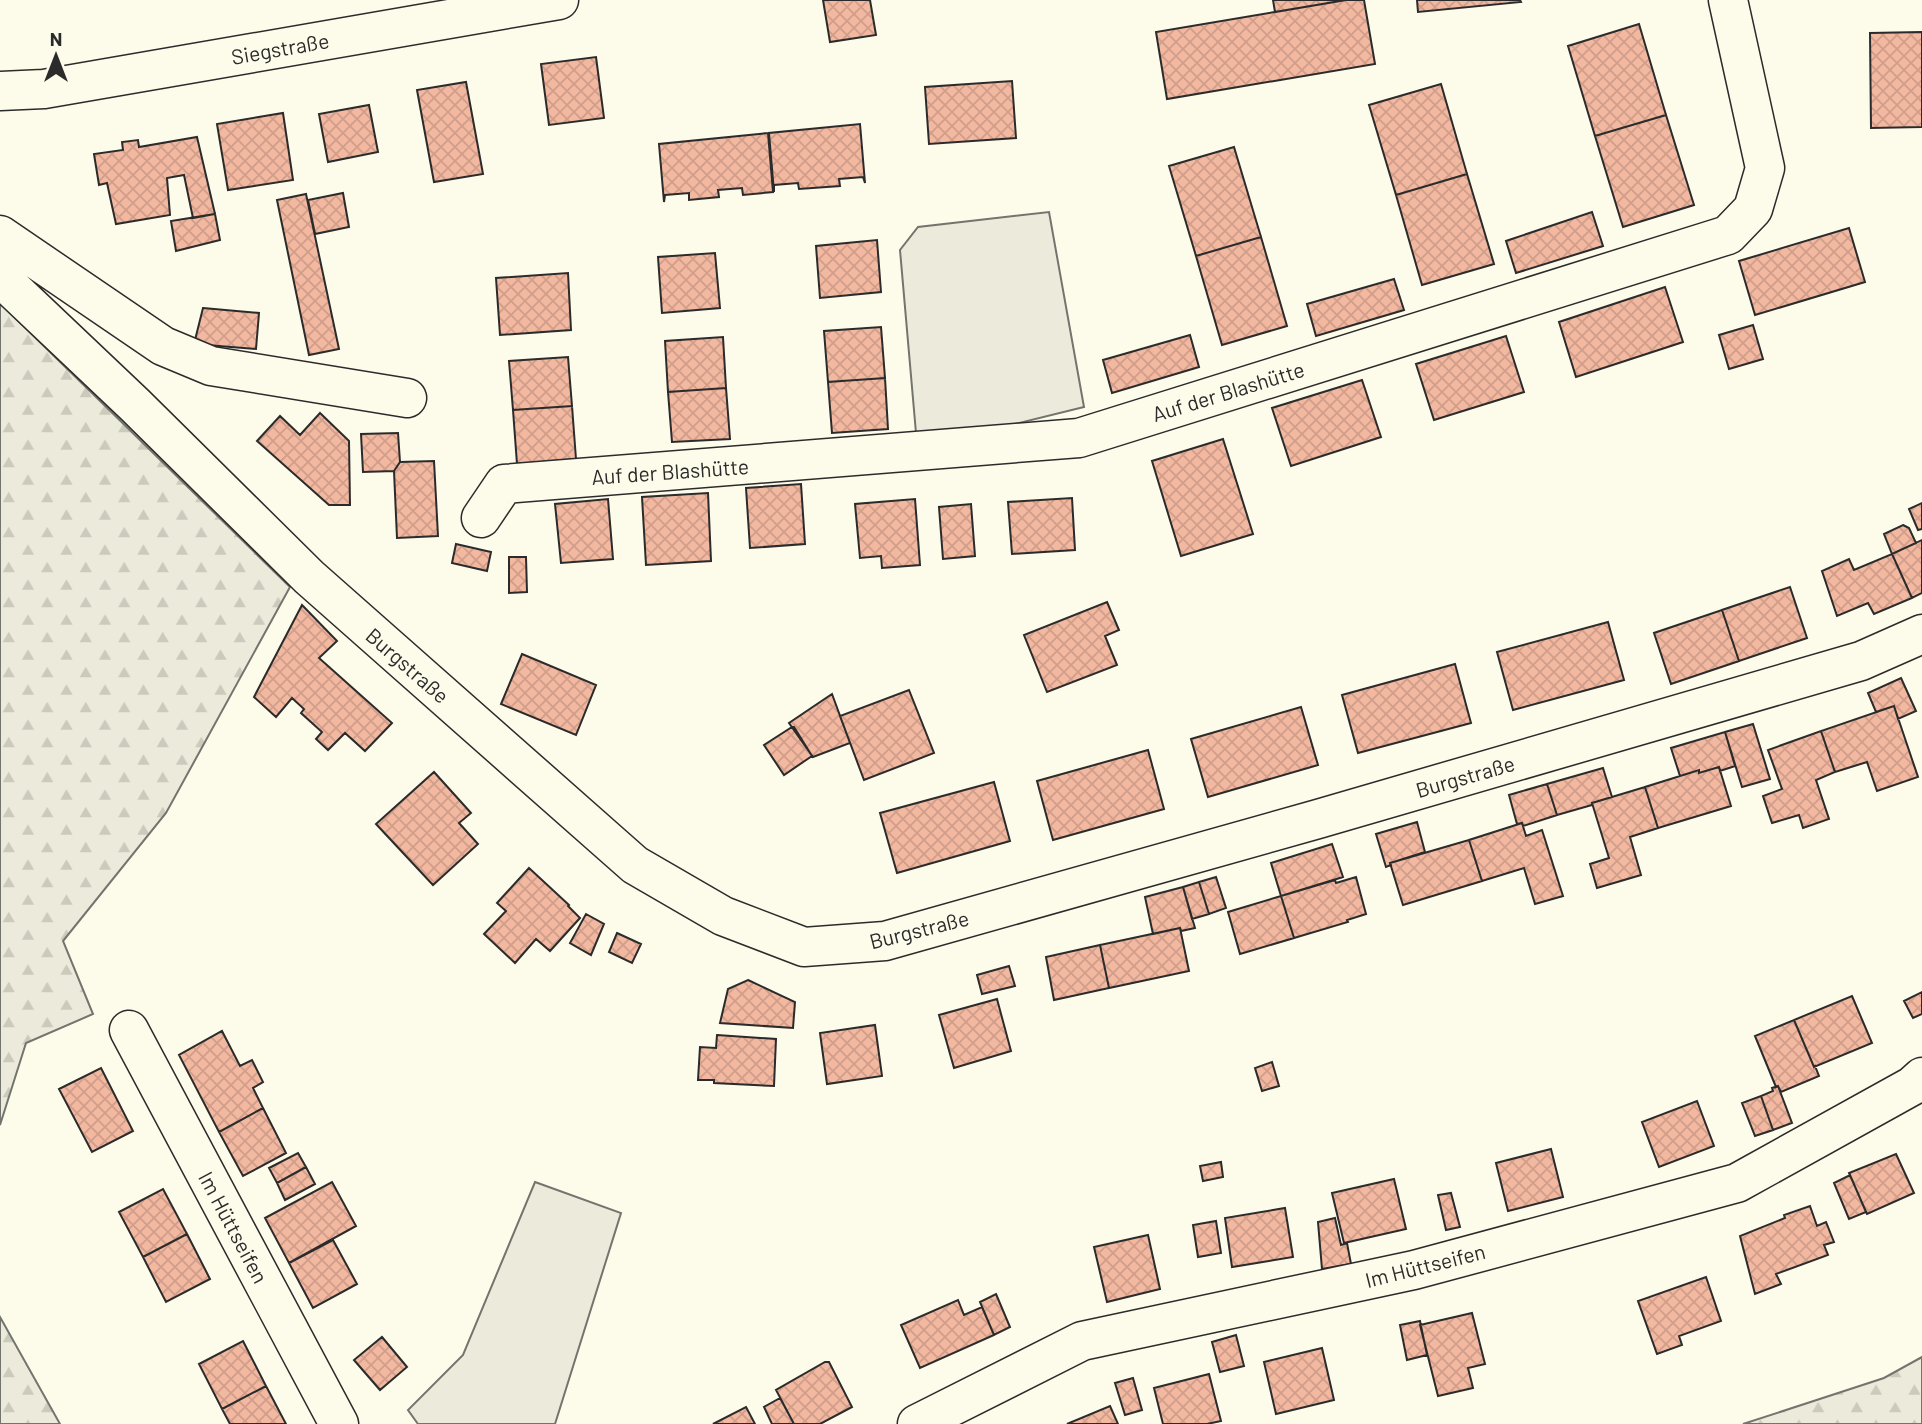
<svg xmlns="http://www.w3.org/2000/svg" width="1922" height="1424" font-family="Barlow,sans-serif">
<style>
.forest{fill:url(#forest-firs);stroke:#74746e;stroke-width:2}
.park{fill:#ecebdb;stroke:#74746e;stroke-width:2}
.building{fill:url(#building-cross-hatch);stroke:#2b2b2b;stroke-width:2}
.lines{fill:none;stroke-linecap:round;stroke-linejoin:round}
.minor-casing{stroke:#2b2b2b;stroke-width:41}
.minor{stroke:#fdfbea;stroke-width:38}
.labels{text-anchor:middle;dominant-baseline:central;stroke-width:5;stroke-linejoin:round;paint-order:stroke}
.street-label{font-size:21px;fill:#2b2b2b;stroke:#fdfbea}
</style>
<defs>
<pattern id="forest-firs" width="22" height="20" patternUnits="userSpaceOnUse" patternTransform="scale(1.75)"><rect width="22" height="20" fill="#ecebdb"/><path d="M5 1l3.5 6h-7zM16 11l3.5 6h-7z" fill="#cbcabc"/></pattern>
<pattern id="building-cross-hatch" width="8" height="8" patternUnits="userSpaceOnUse" patternTransform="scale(1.75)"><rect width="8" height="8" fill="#f2b8a0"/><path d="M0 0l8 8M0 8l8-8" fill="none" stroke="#d09e8a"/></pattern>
</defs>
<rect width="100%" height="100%" fill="#fdfbea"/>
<path class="forest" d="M0 303 290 587 166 813 63 941 93 1014 26 1043 0 1125Z
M0 1317 60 1424H0Z
M1922 1357V1424H1743L1884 1378Z"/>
<path class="park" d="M1049 212 1084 407 1011 425 916 433 900 250 918 227Z
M535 1182 621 1213 555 1424H418L408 1410 463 1355Z"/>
<path class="building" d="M823 0H870L876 35 830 42Z
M1273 0H1346L1275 12Z
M1346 0H1364L1375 64 1167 99 1156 32Z
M1417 0H1520L1521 2 1418 12Z
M1639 24 1666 115 1595 136 1568 46Z
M1922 32V127L1871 128 1870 33Z
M596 57 604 118 549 125 541 64Z
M1012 81 1016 138 929 144 925 87Z
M466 82 483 174 434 182 417 90Z
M1441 84 1467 174 1396 195 1369 105Z
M369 105 378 152 328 162 319 114Z
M283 113 293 180 228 190 217 124Z
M1666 115 1694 205 1623 227 1595 136Z
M860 124 865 183 863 177 839 179 840 186 799 189 798 183 774 185V192L769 133Z
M768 133 773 192 743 195 742 188 718 190 719 197 689 200V193L665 195 664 202 659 144Z
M197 137 215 214 193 218 184 175 167 178 170 215 116 224 107 183 99 185 94 154 123 150 122 142 138 140 139 147Z
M1234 147 1261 237 1196 256 1169 166Z
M1467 174 1494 264 1422 285 1396 195Z
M343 193 349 227 315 234 308 200Z
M306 194 339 349 309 355 277 200Z
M1592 212 1603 246 1516 273 1506 241Z
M215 214 220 240 176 251 171 221Z
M1849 228 1865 282 1755 315 1739 261Z
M1261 237 1287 326 1222 345 1196 256Z
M877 240 881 292 820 298 816 246Z
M715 253 720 308 662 313 658 257Z
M568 273 571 330 500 335 496 278Z
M1394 279 1404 310 1316 336 1307 304Z
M1665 287 1683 342 1576 377 1559 322Z
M203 308 259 313 256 349 194 344Z
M1753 325 1763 359 1729 369 1719 335Z
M881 327 885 378 828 382 824 331Z
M1190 335 1199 367 1112 393 1103 360Z
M1506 336 1524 392 1434 420 1416 364Z
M723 337 726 388 668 392 665 341Z
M568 357 572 406 513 410 509 361Z
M885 378 888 429 832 433 828 382Z
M1362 380 1381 437 1291 466 1272 408Z
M726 388 730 439 672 442 668 392Z
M572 406 576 459 517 464 513 410Z
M320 413 349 441 350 505H329L257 441 280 416 300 435Z
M398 433 400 462 394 471 363 472 361 434Z
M1223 439 1253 534 1181 556 1152 461Z
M434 461 438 536 397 538 394 471 400 462Z
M801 484 805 544 750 548 746 488Z
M708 493 711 561 646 565 642 497Z
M1072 498 1075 550 1012 554 1008 502Z
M608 499 613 559 561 563 555 504Z
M915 499 920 565 882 568 881 556 860 558 855 504Z
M1922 503V529L1918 530 1909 509Z
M971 504 975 556 943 559 939 507Z
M1903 525 1909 528 1916 543 1892 554 1884 534Z
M1922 540V593L1912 598 1892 554Z
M456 544 491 552 487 571 452 563Z
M1892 554 1912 598 1874 614 1868 603 1837 616 1822 571 1849 559 1854 570Z
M509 557H526L527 592 509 593Z
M1790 587 1807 638 1739 661 1722 610Z
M1107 602 1119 630 1105 636 1117 665 1047 692 1024 635Z
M302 605 337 641 319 658 392 723 365 751 345 733 328 750 316 739 322 732 301 713 304 709 292 698 276 717 254 697Z
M1722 610 1739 661 1671 684 1654 633Z
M1608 622 1624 680 1513 710 1497 652Z
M522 654 596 685 576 735 501 704Z
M1455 664 1471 723 1358 753 1342 695Z
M1901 678 1916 711 1898 719 1894 706 1876 712 1868 693Z
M909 690 934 753 864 780 840 716Z
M832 694 850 743 813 757 789 723Z
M1894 706 1918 777 1877 791 1867 762 1835 772 1821 731Z
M1301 707 1318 765 1208 797 1191 739Z
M1753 724 1770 779 1742 787 1725 732Z
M792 727H794L812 756 784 775 764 745Z
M1821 731 1835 772 1816 780 1829 819 1803 828 1799 815 1772 823 1763 796 1782 789 1768 750Z
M1725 732 1735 766 1720 771 1719 767 1699 773V770L1680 776 1671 748Z
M1148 750 1164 809 1053 840 1037 781Z
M1719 767 1731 806 1658 828 1645 787 1699 770V773Z
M1603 768 1612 797 1592 803V805L1557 815 1547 784Z
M434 772 471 813 459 823 478 844 433 885 376 824Z
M994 782 1010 841 897 873 880 813Z
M1547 784 1557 815 1523 826 1522 823 1517 824 1509 795Z
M1645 787 1658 828 1630 837 1641 875 1597 888 1590 864 1609 858 1592 803Z
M1417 822 1425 852 1390 863 1391 865 1386 867 1376 834Z
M1522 823 1526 836 1542 830 1563 896 1535 904 1524 868 1482 881 1469 840Z
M1469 840 1482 881 1403 905 1390 863Z
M1332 844 1343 877 1281 896 1271 863Z
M529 868 569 905 568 906 580 918 550 951 536 939 515 963 484 934 506 911 497 903Z
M1216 877 1226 908 1209 914 1199 882Z
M1356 877 1366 914 1347 920 1348 922 1294 938 1281 896 1335 880 1336 883Z
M1199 882 1209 914 1192 919 1183 887Z
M1183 887 1195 928 1181 931 1180 928 1153 934 1145 897Z
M1281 896 1294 938 1240 954 1228 912Z
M586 914 604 924 591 955 570 943Z
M1180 928 1189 971 1109 988 1100 945Z
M617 933 641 944 632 963 609 952Z
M1100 945 1109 988 1054 1000 1046 957Z
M1009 966 1015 986 982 994 977 975Z
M748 980 795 1002 793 1028 720 1023 728 989Z
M1922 992V1014L1913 1018 1904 1001Z
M1852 996 1872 1043 1814 1067 1794 1020Z
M997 999 1011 1051 954 1068 939 1015Z
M1794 1020 1814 1067 1815 1066 1819 1076 1781 1092 1778 1086 1776 1087 1755 1036Z
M875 1025 882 1076 827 1084 820 1033Z
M222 1031 240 1066 252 1060 263 1082 253 1088 263 1108 219 1132 179 1055Z
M717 1035 776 1039 774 1086 714 1083V1080H698L700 1047 716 1048Z
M1272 1062 1279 1086 1262 1091 1255 1068Z
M101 1068 133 1131 92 1152 59 1089Z
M1778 1086 1792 1123 1773 1130 1761 1096 1773 1091 1772 1088Z
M1761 1096 1773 1130 1755 1136 1742 1103Z
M1697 1101 1714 1146 1659 1167 1642 1122Z
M263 1108 286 1153 243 1176 219 1132Z
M1551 1149 1563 1197 1508 1211 1496 1163Z
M298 1153 306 1167 277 1183 269 1168Z
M1896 1154 1914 1193 1867 1214 1849 1173Z
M1221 1162 1223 1177 1203 1181 1200 1166Z
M306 1167 315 1184 285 1200 277 1183Z
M1850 1175 1866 1212 1849 1219 1834 1183Z
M1394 1179 1406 1229 1344 1243 1332 1193Z
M332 1182 356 1226 289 1263 265 1218Z
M163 1189 187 1234 143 1257 119 1212Z
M1451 1193 1460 1227 1446 1230 1438 1195Z
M1810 1206 1817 1226 1826 1222 1834 1242 1824 1245 1828 1255 1776 1274 1781 1284 1755 1294 1740 1236 1785 1218 1784 1215Z
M1285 1208 1293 1257 1232 1267 1225 1218Z
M1335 1218 1341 1245 1347 1243 1351 1264 1322 1269 1318 1222Z
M1216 1221 1221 1253 1198 1257 1193 1225Z
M187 1234 210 1279 166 1302 143 1257Z
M1148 1235 1160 1289 1107 1302 1094 1247Z
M333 1240 357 1284 313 1308 289 1263Z
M1706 1277 1721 1321 1679 1336 1682 1345 1657 1354 1638 1301Z
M996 1294 1010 1327 994 1335 980 1302Z
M958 1300 964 1315 982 1307 994 1335 920 1368 901 1325Z
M1472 1313 1485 1364 1468 1368 1473 1388 1438 1396 1420 1325Z
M1420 1321 1427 1355 1407 1360 1400 1325Z
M1236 1335 1244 1366 1220 1372 1212 1342Z
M382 1337 407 1367 380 1390 354 1360Z
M243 1341 266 1386 222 1409 199 1364Z
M1322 1348 1334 1400 1276 1414 1264 1362Z
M825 1362H829L852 1407 820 1424H794L776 1390Z
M1209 1374 1221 1421 1207 1424H1163L1154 1388Z
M1133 1378 1142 1410 1125 1415 1115 1383Z
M266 1386 286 1424H230L222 1409Z
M780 1398 794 1424H772L764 1407Z
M1110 1406 1118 1424H1067Z
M746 1407 755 1424H713Z"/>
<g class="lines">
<g class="minor-casing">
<path id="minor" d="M0 91 44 89 559 0
M0 235 163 346 211 366 407 398
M0 277 135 405 309 577 635 865 723 916 804 947 885 941 1318 819 1861 661 1922 634
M481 518 504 484 1079 438 1728 235 1753 209 1765 168 1728 0
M129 1030 339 1424
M917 1424 1082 1341 1414 1270 1737 1183 1912 1086 1922 1077"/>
</g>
<use href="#minor" class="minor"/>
</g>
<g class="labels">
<g class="street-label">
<text transform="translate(280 48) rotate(-10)">Siegstraße</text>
<text transform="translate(1228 391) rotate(-17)">Auf der Blashütte</text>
<text transform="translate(670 471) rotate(-4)">Auf der Blashütte</text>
<text transform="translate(408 665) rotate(41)">Burgstraße</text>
<text transform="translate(1465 776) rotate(-16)">Burgstraße</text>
<text transform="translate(919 929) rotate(-14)">Burgstraße</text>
<text transform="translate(234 1227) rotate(62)">Im Hüttseifen</text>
<text transform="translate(1425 1265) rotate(-14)">Im Hüttseifen</text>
</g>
</g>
<g transform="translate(56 56)" stroke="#fdfbea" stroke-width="5" paint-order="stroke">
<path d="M0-5L12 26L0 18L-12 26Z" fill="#2b2b2b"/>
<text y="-10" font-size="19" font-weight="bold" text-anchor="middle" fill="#2b2b2b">N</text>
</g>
</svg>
